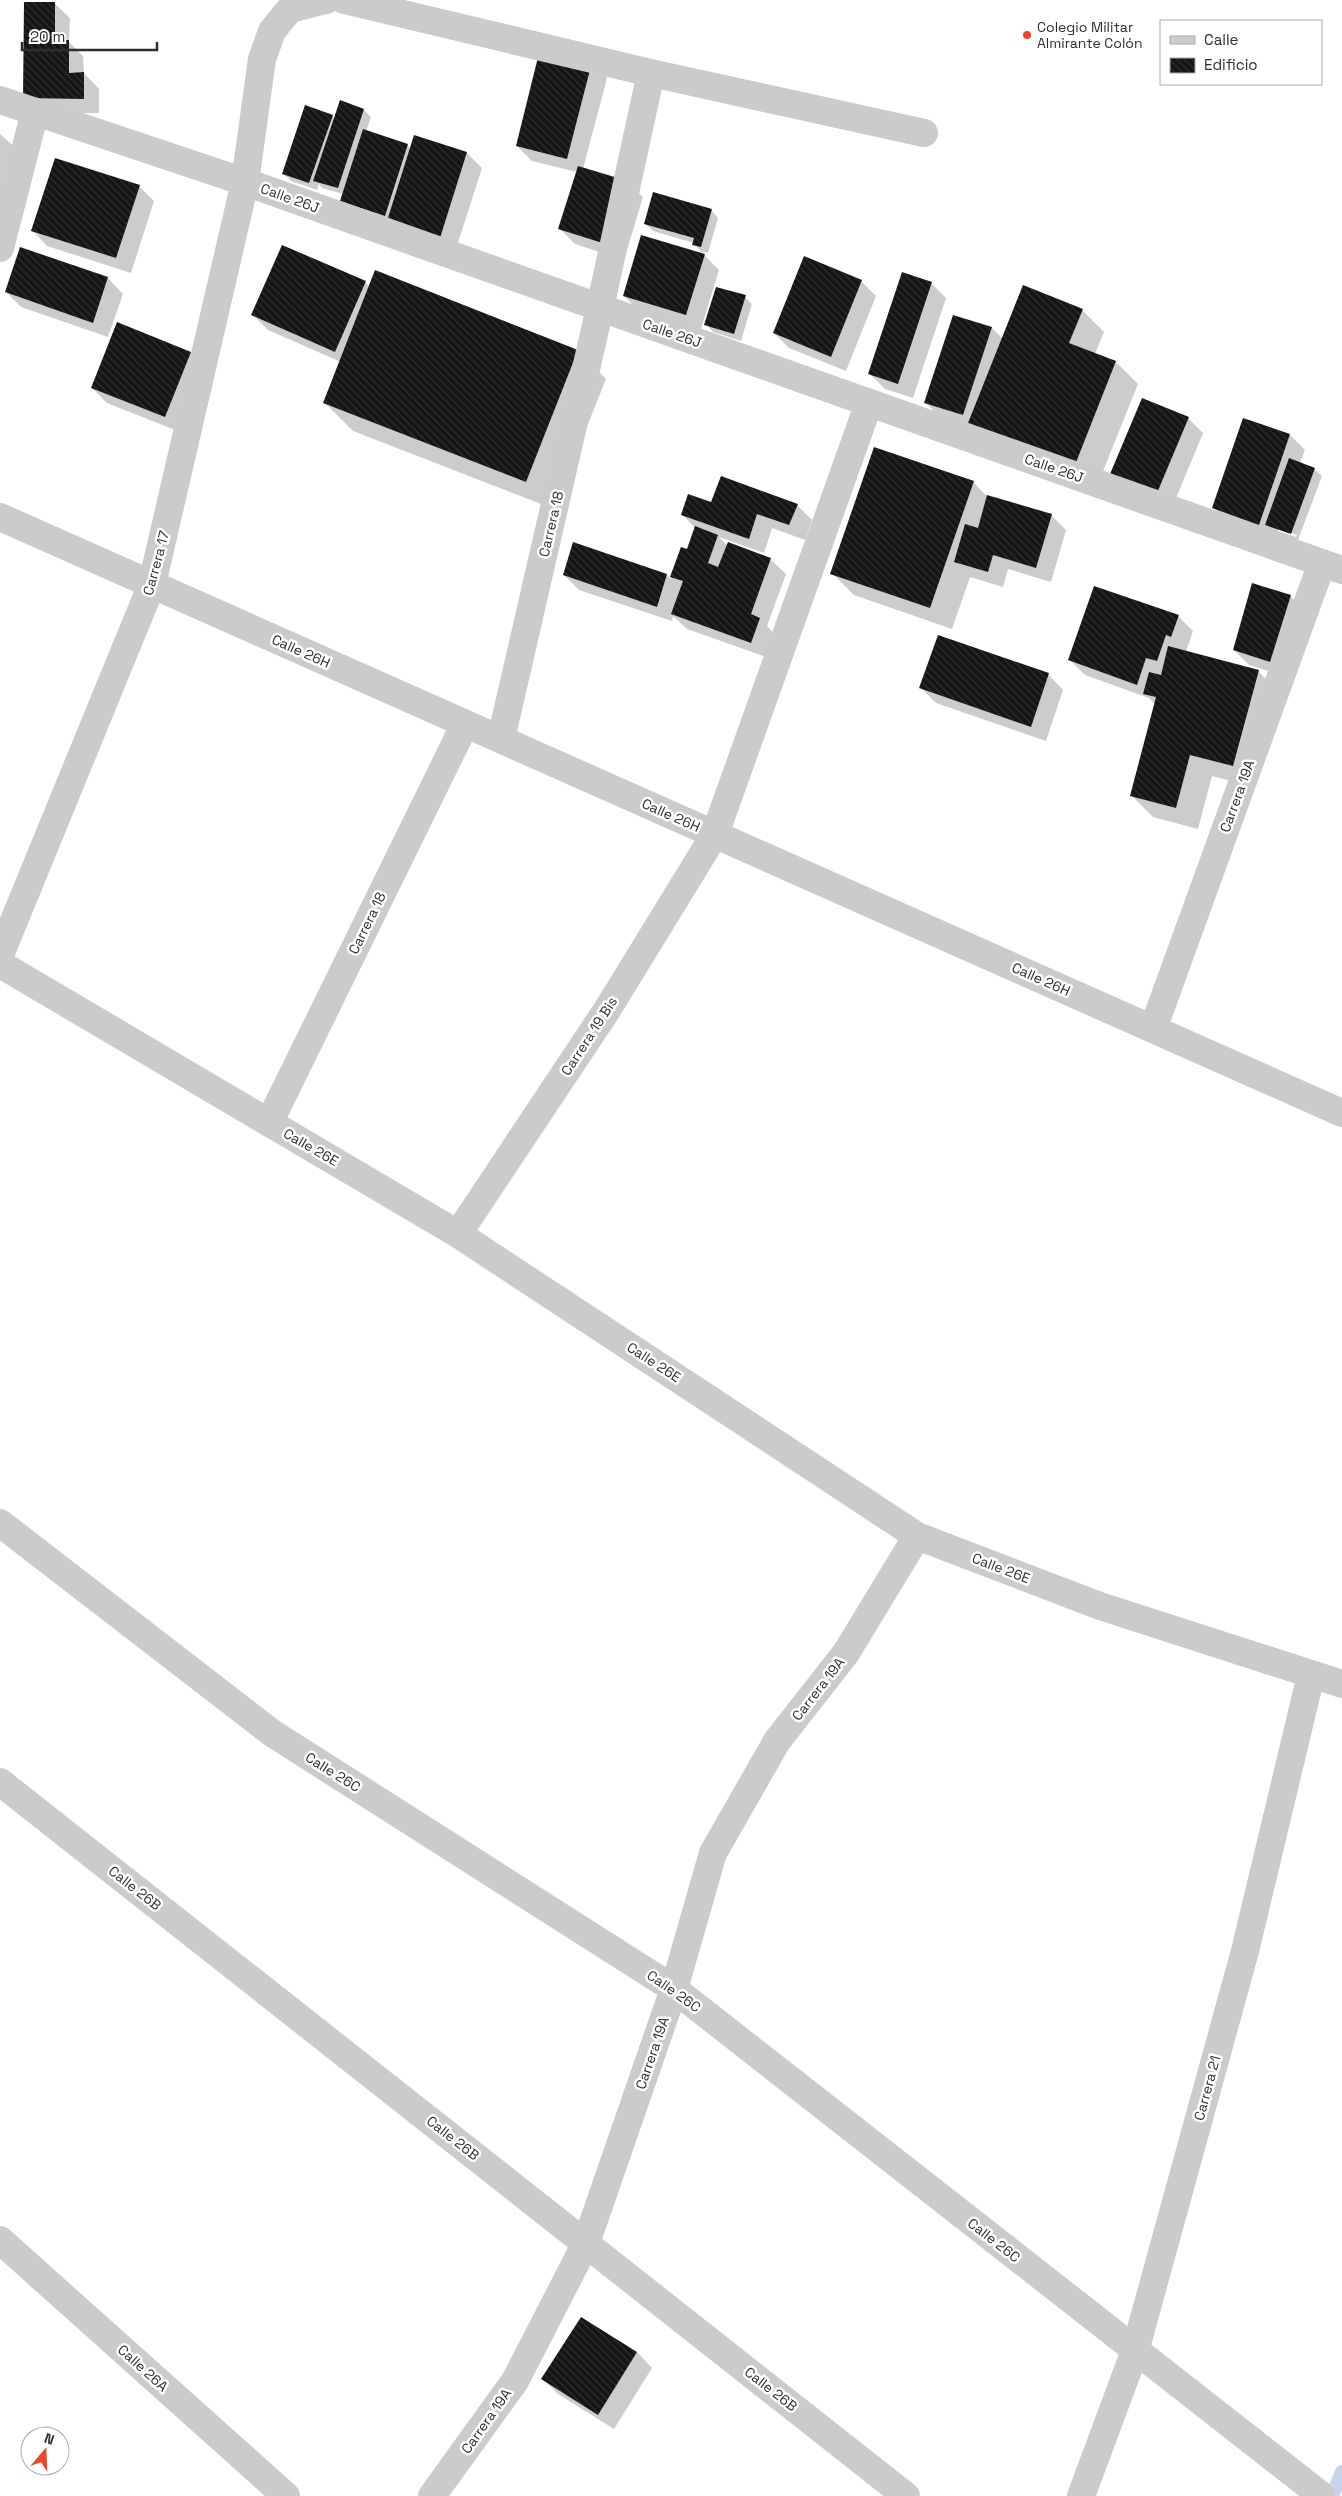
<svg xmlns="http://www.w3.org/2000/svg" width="1342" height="2496" font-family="'Space Grotesk',sans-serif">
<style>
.shadow{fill:#0003;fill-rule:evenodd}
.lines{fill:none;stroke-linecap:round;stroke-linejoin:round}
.stream{stroke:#c6d5ee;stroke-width:14}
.building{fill:url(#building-back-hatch)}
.minor{stroke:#cbcbcb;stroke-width:28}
.poi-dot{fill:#f04626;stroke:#fff;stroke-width:2}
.labels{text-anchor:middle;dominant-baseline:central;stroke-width:5;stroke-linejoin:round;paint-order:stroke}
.poi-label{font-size:14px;fill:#2e2e2e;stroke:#fff;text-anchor:start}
.street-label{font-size:14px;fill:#2e2e2e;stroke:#fff}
</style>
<defs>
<pattern id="building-back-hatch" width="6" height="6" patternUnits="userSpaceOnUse" patternTransform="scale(1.25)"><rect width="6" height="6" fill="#151515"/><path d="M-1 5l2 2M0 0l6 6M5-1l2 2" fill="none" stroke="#2f2f2f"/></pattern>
</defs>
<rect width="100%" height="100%" fill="#fff"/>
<path class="shadow" d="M54 3 70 18 69 42 83 56 84 73 99 89V113H40L25 98Z
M592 63 607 78 583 169 628 182 643 197 624 260 575 244 560 229 577 172 532 161 517 146Z
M364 110 371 117 366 131 407 145 411 149 415 137 467 153 482 168 455 252 356 215 341 200 343 194 322 188 319 184 317 190 291 181 283 173 332 116 335 119Z
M0 134 26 157 0 229Z
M139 186 154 201 131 273 47 246 32 230Z
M711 210 718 218 708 253 701 252 694 243 653 231 646 224Z
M282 247 365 282 370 287 578 351 606 379 554 509 353 431 325 403 341 362 268 330 253 315Z
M21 249 108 278 123 294 108 337 21 307 6 292Z
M704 255 719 270 701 329 639 311 624 296Z
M861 281 876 296 846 371 789 348 774 333Z
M931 283 946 298 913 398 885 389 870 374Z
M745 297 752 304 741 341 713 332 706 324Z
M1082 310 1104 332 1095 354 1116 362 1138 384 1095 491 940 417 925 402 954 316 992 328 1003 339Z
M117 324 191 353 206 368 180 432 107 403 92 388Z
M1188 418 1203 433 1172 508 1127 489Z
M1244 419 1290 435 1305 450 1300 463 1314 469 1322 476 1298 540 1229 523 1214 508ZM1278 528 1297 535 1296 537 1278 531Z
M973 482 988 497 1051 515 1066 530 1051 582 1008 569 1003 587 970 577 952 629 854 595 832 573Z
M712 504 797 505 812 520 805 540 772 528 764 553 719 537 728 546 770 559 786 574 767 626 774 634 766 657 687 629 673 616 672 621 579 590 564 575H667L671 579 681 548 687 551 695 528 683 515Z
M1290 596 1305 611 1285 676 1249 665 1234 650Z
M1178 616 1193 631 1186 652 1258 671 1280 693 1255 787 1212 776 1198 829 1153 817 1131 795 1155 704 1149 698 1085 675 1070 660Z
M1048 674 1063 690 1046 741 936 703 921 688Z
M637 2352 652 2368 614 2429 558 2394 543 2379Z"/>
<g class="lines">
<path class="stream" d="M1332 2496 1342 2472"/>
</g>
<path class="building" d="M24 2H55V40H69V73L84 72V99L23 98Z
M540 49 592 62 567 159 516 146Z
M340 100 364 109 338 188 313 181Z
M305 105 333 115 309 183 282 174Z
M363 129 408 144 385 216 340 201Z
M414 135 467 152 440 238 387 221Z
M55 158 140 185 116 258 31 231Z
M578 166 628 181 609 245 558 229Z
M653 192 712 209 701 247 692 245 694 238 644 224Z
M641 235 705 254 686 315 623 296Z
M282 245 366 281 335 352 251 315Z
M20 247 108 277 93 323 5 292Z
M804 256 862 280 831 357 773 333Z
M375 270 578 350 526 482 323 403Z
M902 272 932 282 898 384 868 374Z
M1023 285 1083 309 1069 343 1116 361 1073 470 966 428Z
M716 287 746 295 734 334 704 325Z
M953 315 992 327 963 415 924 403Z
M117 322 191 352 165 417 91 388Z
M1142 398 1189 417 1157 493 1110 474Z
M1243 418 1290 434 1259 525 1212 508Z
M874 447 974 481 930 608 830 574Z
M1289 458 1315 468 1291 534 1265 525Z
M721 476 798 504 789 525 757 514 749 539 681 515 688 494 711 502Z
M987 495 1052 514 1036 568 993 555 988 572 954 562 965 524 978 528Z
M695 526 718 535 708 563 718 567 728 542 771 558 751 614 760 618 751 643 671 614 683 581 670 577 681 547 687 549Z
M573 542 667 574 657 607 563 575Z
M1252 583 1291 595 1270 662 1233 650Z
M1094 586 1179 615 1171 637 1166 635 1157 661 1146 658 1137 685 1068 660Z
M938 635 1049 673 1031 727 919 688Z
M1168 646 1259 670 1233 766 1190 755 1176 808 1130 796 1156 697 1143 694 1149 672 1161 675Z
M581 2317 637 2352 598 2415 541 2379Z"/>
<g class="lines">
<path class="minor" d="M344 0 651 73 924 133
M0 100 245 182 1342 570
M0 248 35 112
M0 517 1342 1113
M501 739 600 308 651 73
M0 955 152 584 245 182 262 59 272 31 290 9 326 0
M0 964 458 1234 917 1536 1100 1606 1342 1684
M1153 1029 1322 563
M269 1123 465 724
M458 1234 607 1010 715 834 869 403
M0 1523 272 1733 674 1989 1322 2496
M0 1782 906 2496
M0 2240 286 2496
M432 2496 515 2381 586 2243 674 1989 713 1853 777 1741 846 1653 917 1536
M1081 2496 1135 2351 1245 1951 1311 1675"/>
</g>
<circle class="poi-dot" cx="1027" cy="35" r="5"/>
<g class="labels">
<g class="poi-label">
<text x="1037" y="27">Colegio Militar<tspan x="1037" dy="16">Almirante Colón</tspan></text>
</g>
<g class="street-label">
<text transform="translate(290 198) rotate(20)">Calle 26J</text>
<text transform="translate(672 333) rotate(19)">Calle 26J</text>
<text transform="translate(1054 468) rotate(19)">Calle 26J</text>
<text transform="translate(551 524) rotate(-77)">Carrera 18</text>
<text transform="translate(156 563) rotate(-75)">Carrera 17</text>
<text transform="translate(301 651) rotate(24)">Calle 26H</text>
<text transform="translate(1237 796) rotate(-70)">Carrera 19A</text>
<text transform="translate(671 815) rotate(24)">Calle 26H</text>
<text transform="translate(367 923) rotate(-64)">Carrera 18</text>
<text transform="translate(1041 979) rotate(24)">Calle 26H</text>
<text transform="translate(589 1036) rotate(-57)">Carrera 19 Bis</text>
<text transform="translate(311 1147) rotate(30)">Calle 26E</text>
<text transform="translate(654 1362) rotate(33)">Calle 26E</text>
<text transform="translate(1001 1568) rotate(21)">Calle 26E</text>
<text transform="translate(818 1689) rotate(-52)">Carrera 19A</text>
<text transform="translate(333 1772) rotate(32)">Calle 26C</text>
<text transform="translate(135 1888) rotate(38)">Calle 26B</text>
<text transform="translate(674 1991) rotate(35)">Calle 26C</text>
<text transform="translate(652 2053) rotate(-71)">Carrera 19A</text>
<text transform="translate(1207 2088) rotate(-75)">Carrera 21</text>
<text transform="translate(453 2138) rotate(38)">Calle 26B</text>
<text transform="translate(994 2240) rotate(38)">Calle 26C</text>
<text transform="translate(143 2368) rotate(42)">Calle 26A</text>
<text transform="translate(771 2389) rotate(38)">Calle 26B</text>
<text transform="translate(486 2421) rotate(-55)">Carrera 19A</text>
</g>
</g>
<rect x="1160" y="20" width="162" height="65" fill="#ffffff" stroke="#ababab"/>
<rect x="1170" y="36" width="25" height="8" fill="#cbcbcb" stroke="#ababab"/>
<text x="1204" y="45" font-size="15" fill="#2e2e2e">Calle</text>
<rect x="1170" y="58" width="25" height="15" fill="url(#building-back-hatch)" stroke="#ababab"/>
<text x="1204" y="70" font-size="15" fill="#2e2e2e">Edificio</text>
<g transform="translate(45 2451) rotate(19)"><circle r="24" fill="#ffffff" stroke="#ababab"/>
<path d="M0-4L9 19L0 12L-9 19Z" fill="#f04626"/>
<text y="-8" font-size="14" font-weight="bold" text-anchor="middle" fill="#2e2e2e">N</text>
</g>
<path d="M22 42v8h135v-8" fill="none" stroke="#2e2e2e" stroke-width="2.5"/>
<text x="30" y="42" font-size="15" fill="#2e2e2e" stroke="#ffffff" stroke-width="4" paint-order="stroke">20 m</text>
</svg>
